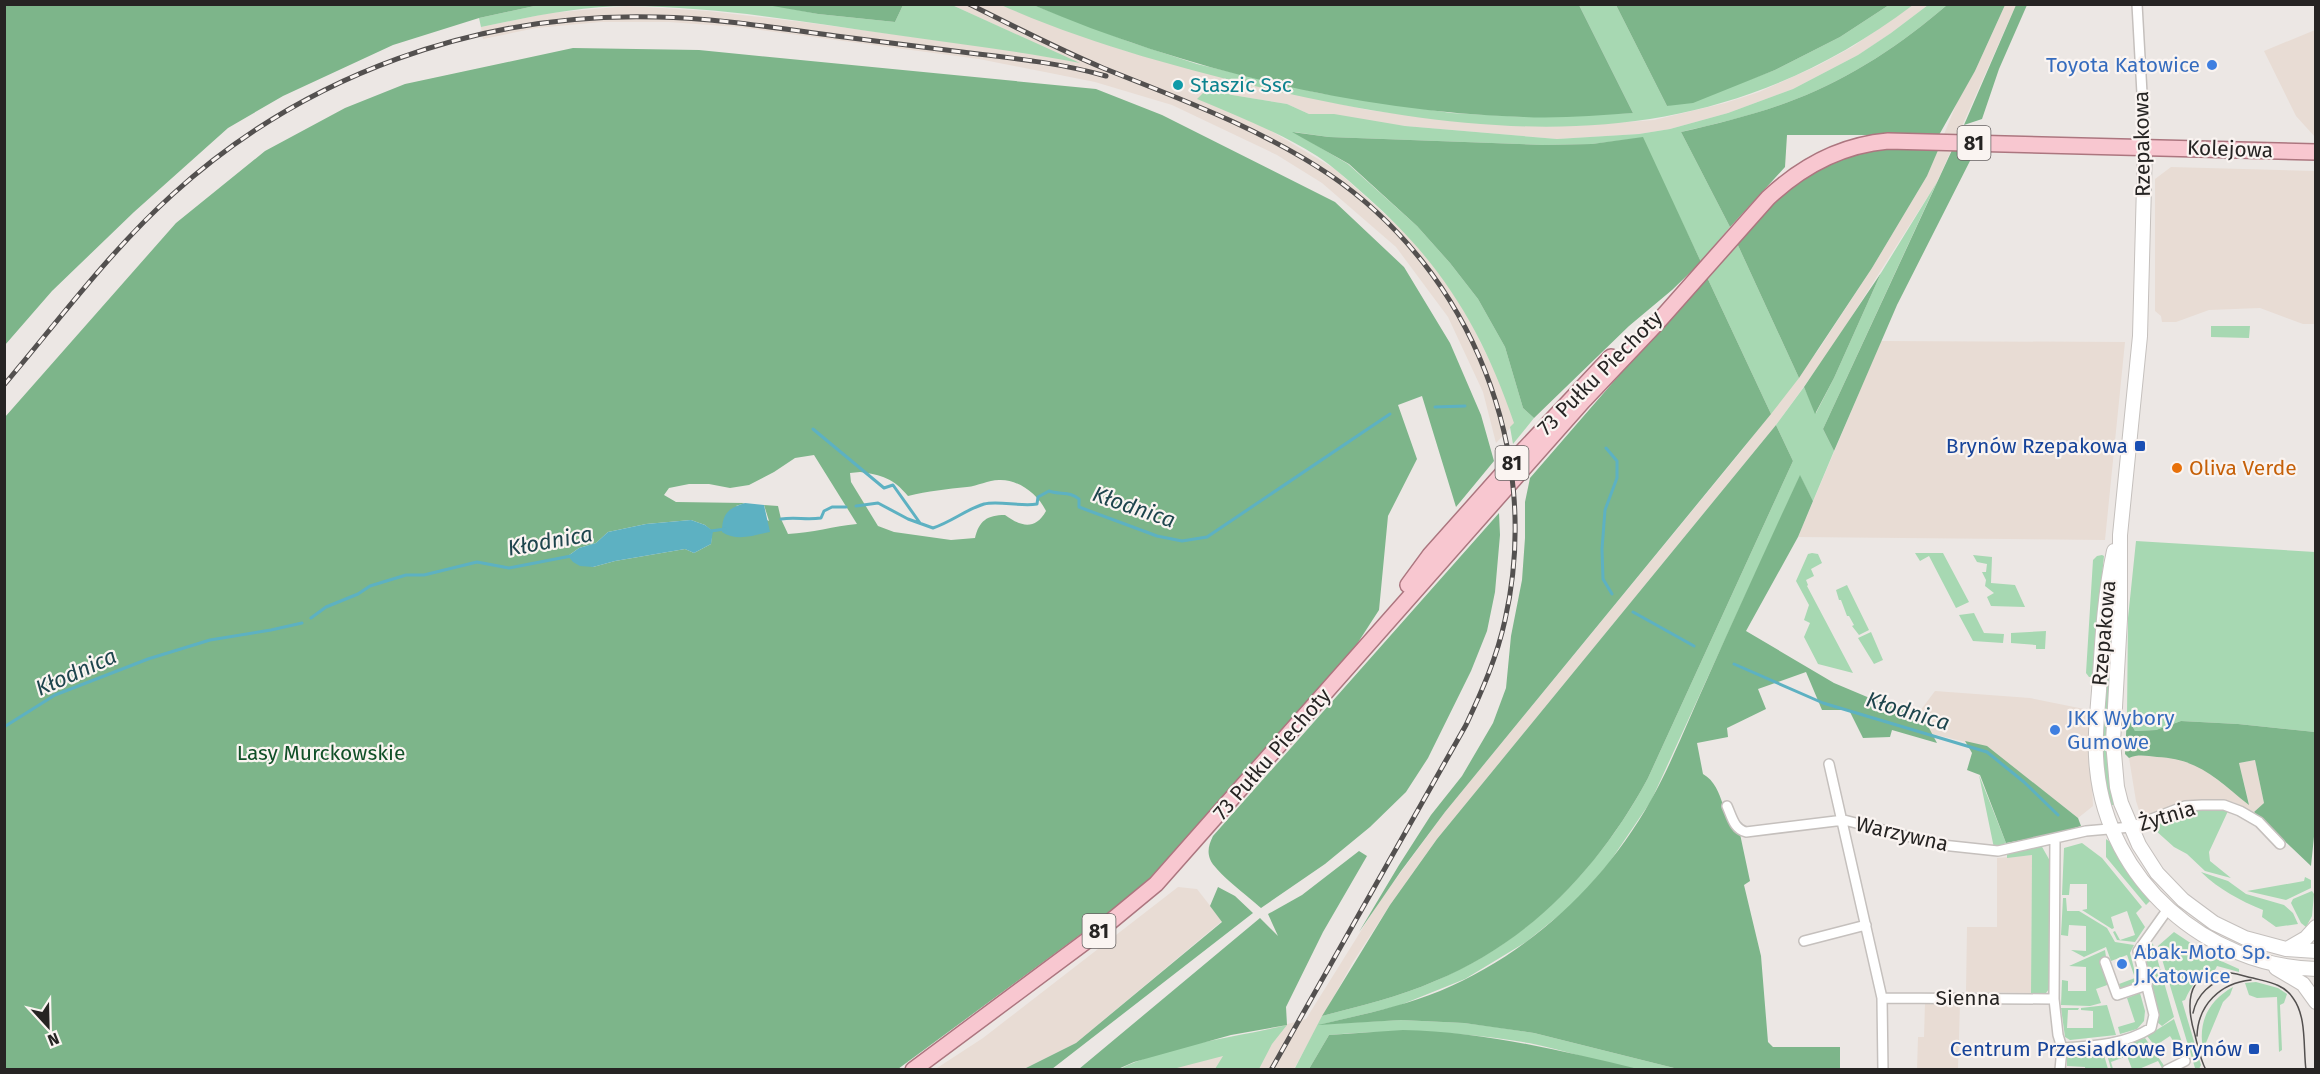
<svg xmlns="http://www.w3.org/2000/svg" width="2320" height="1074" font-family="'Fira Sans',sans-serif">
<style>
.built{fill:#e8dcd4}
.green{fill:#a7d8b2}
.forest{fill:#7db58a;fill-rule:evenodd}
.water{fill:#5db1c2}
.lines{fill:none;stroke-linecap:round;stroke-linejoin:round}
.stream{stroke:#5db1c2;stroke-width:3}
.street-casing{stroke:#c5c0bd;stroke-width:12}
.secondary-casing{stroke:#c5c0bd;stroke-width:16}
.primary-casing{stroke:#ac767f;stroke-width:18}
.street{stroke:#fff;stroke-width:9}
.secondary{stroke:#fff;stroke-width:14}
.primary{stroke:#f8c7d0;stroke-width:15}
.tram{stroke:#53504f;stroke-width:1.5}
.rail-casing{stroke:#53504f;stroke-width:5}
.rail{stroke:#faf4f1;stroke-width:3;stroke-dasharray:9;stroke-linecap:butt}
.shop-dot{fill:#3f7fe0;stroke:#faf4f1;stroke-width:2}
.culture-dot{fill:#0f9aa8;stroke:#faf4f1;stroke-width:2}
.transit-dot{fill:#1a4fb4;stroke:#faf4f1;stroke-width:2}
.food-dot{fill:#e8710a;stroke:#faf4f1;stroke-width:2}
.labels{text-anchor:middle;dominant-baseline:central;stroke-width:4.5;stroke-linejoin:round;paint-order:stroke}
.shield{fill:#faf4f1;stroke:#666261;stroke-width:1.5}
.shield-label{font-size:20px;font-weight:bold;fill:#262423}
.shop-label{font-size:21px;fill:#366cbe;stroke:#faf4f1;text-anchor:start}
.culture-label{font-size:21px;fill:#0d838f;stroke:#faf4f1;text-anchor:start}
.street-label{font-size:21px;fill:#262423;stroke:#faf4f1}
.transit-label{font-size:21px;fill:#164399;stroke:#faf4f1;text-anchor:end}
.food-label{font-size:21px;fill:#c56008;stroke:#faf4f1;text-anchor:start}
.park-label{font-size:21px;fill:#115028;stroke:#faf4f1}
.water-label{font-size:22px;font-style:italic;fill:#1e454d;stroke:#faf4f1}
</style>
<rect width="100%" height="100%" fill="#ece7e4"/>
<path class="built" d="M952 5H1001L1067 31 1126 51 1247 84 1368 110 1476 123 1573 126 1654 120 1725 103 1759 92 1817 66 1852 47 1913 5H1928L1891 33 1858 55 1793 89 1728 113 1670 129 1639 134 1557 139 1405 126 1309 114 1287 104 1232 95 1208 88 1273 132 1335 169 1409 236 1441 276 1464 309 1502 386 1515 423 1496 443 1483 392 1448 317 1396 247 1322 183 1277 155 1172 105 1095 82 979 59 738 27 669 22H601L536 28 483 39 481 27 550 13 628 6 708 11 803 22 1025 52 1076 62Z
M2005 5H2016L1937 182 1829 352 1776 425 1437 839 1390 905 1353 962 1294 1069 1125 1070 1134 1065 1306 1019 1379 902 1445 812 1743 449 1819 349 1872 268 1927 176 1958 100 1975 71Z
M2315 30V137L2296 116 2264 51Z
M2171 167 2315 171V324H2303L2260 308 2209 310 2176 322H2162L2161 316 2155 311V179Z
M1881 341 2125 342 2105 540 1798 537Z
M1935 691 2030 698 2089 710 2093 806 2078 818 1987 747 1932 734 1920 711Z
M2136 755 2176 758 2198 765 2249 804 2239 763 2255 760 2264 803 2254 812 2233 802 2217 799 2195 801 2151 815 2140 813 2136 801 2129 758Z
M2032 855 2031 993 1966 992 1967 927H1997V858Z
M1178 887 1197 889 1222 921 1076 1043 1024 1069 937 1068 983 1038Z
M1925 1003H1960L1958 1069 1917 1070 1918 1037H1924Z"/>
<path class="green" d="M767 4 818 14 895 22 903 5H952L1080 63C1019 51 957 44 896 35 808 22 718 7 629 6 579 6 530 17 481 27L479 18 539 5Z
M1001 5H1033L1130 42 1197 64 1319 93 1451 113 1526 117 1633 113 1579 5H1616L1667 106 1738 84 1775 70 1840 37 1889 5H1913C1713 156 1509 143 1276 91 1183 69 1089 44 1001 5Z
M1928 5H1947C1903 43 1851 78 1796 99 1758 114 1720 123 1681 132L1730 227 1701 262 1642 138 1592 144 1543 145 1329 137 1294 132 1348 164 1417 226 1450 263 1478 299 1505 347 1523 408 1534 418 1513 444 1510 427 1514 423C1482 329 1441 262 1366 196 1350 182 1335 168 1317 156 1279 132 1237 116 1197 99L1208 88 1232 95 1287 104 1309 114H1334L1405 126 1557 139 1639 134 1670 129 1728 113 1793 89 1858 55 1891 33Z
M1937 182 1823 429 1834 451 1813 501 1800 476 1651 801 1609 863 1591 884 1573 904 1526 942 1465 979 1398 1006 1323 1024 1401 1020 1464 1023 1495 1027 1534 1033 1678 1069C1664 1069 1650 1071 1636 1069 1600 1063 1565 1050 1529 1043 1460 1031 1399 1029 1329 1035L1309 1069 1294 1070 1322 1016C1360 1006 1399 997 1435 981 1529 942 1601 866 1648 778L1793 461 1776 425 1804 387 1816 413 1834 378 1881 273Z
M1736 241 1799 378 1771 414 1706 275Z
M2211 326H2250L2249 338 2211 337Z
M2136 541 2315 552V732L2238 724 2181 721 2156 730 2135 731 2127 716 2128 618Z
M1812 553 1818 554 1822 563 1811 569 1814 576 1806 580 1808 585 1807 586 1853 673 1818 664 1804 637 1810 623 1804 620 1809 605 1796 581 1808 554Z
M1915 553H1943L1969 602 1956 608 1929 556 1920 561Z
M1973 555 1992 557 1991 583 2015 585 2025 607 1991 606 1987 597 1994 593 1985 586 1986 580 1982 572H1986L1987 564 1977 562Z
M2102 555 2104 556 2092 677H2089L2086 673 2093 560 2097 556Z
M1847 585 1869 630 1859 635 1852 626 1854 625 1849 616H1847L1841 600H1839L1836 590Z
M2113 591 2115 804 2113 805H2111C2099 773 2102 736 2104 703 2106 665 2109 628 2113 591Z
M1974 613 1984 633 2004 634 2003 643 1973 641 1959 615Z
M2046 631 2045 649H2036V645L2011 643V633Z
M1871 632 1883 660 1874 664 1858 638Z
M1979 775 2006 843 1994 848Z
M2213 808 2228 811 2209 852 2210 861 2231 878 2205 871 2187 854 2174 847 2155 830 2156 825 2181 817V813Z
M2106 839 2114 845 2151 900 2146 905 2106 857Z
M2082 843 2102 858 2142 907 2136 913 2145 927 2135 942 2117 940 2113 932 2115 931 2120 940 2135 935 2127 911 2111 917 2114 928 2112 929 2082 910 2087 909V884H2070L2069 895H2062L2064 848Z
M2041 845 2050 861 2049 989 2046 993H2031L2032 855 2007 858V854Z
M2201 872 2228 881 2246 894 2284 905 2293 913 2298 924 2276 927 2262 917 2263 910C2239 900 2220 890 2201 872Z
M2305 877 2311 880V888L2286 900 2247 891 2304 881Z
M2312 891 2314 894 2312 916 2306 927 2301 923 2291 903 2293 899Z
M2063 898H2066L2067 911H2079L2107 928 2115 942 2134 945 2130 953 2138 984 2122 992 2119 984 2135 978 2127 955 2111 961 2106 947 2084 957 2071 950 2086 951V926L2069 925 2068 936 2061 935Z
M2174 932 2210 956 2239 969V972L2217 966 2215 970C2199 976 2192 984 2185 1000L2182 1001 2201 1065 2199 1069 2195 1068 2158 946Z
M2150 942 2153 944 2174 1017 2162 1026 2157 1022V1012L2144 953Z
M2105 950 2110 984 2096 989 2101 1003 2090 1006 2061 1005 2062 980 2068 981V991H2086V967L2069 966Z
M2256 982 2278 988 2287 994 2284 1003 2280 1005 2282 1050 2279 1052 2277 997 2257 998 2249 995 2245 983Z
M2233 987 2230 995 2223 1002 2203 1050C2198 1022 2208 1001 2233 987Z
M2140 993 2145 1011 2144 1021 2137 1029 2120 1034 2118 1027 2135 1022 2127 998Z
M2107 1005 2116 1035 2070 1040 2065 1037 2061 1008H2079L2078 1010H2068L2067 1028H2093V1011L2081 1010V1008Z
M2174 1019 2187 1057 2174 1063 2183 1056 2170 1036 2155 1046 2147 1036Z
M1287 1025 1272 1044 1259 1069H1215L1223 1056 1173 1069 1118 1070C1168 1044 1233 1038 1287 1025Z
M2145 1038 2165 1067 2162 1068 2158 1061 2139 1069H2132L2127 1056 2111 1062 2113 1069H2111L2105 1047 2125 1044Z
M2102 1048 2108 1069H2085V1067L2067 1066V1051Z"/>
<path class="forest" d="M5 4H539V5L479 18 393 45 283 96 228 128 134 212 52 291 5 345Z
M767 5 903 4V5L895 22 818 14Z
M1033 5H1579L1633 113C1597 115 1560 119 1523 117 1356 111 1187 70 1033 5Z
M1616 5H1889L1840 37 1775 70 1693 103 1667 106Z
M1947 5H2005L1975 71 1939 135H1787L1785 167 1730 227 1681 132C1719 123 1758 114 1796 99 1851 78 1903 43 1947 5Z
M2016 5H2027L1999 69 1982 119 1964 125Z
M573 48 699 50 1096 89 1162 115 1335 202 1404 267 1450 343 1481 415 1494 461 1456 507 1422 396 1398 405 1417 459 1388 516 1379 610 1346 661 1149 879 1115 909 898 1069 5 1070V417L176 223 265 151 345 108 405 84ZM814 455 857 524C834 526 812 533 788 534L781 519 778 506 764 505 769 521 736 506 745 503 676 502 664 495 669 488 689 484H709L730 488 749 485 774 472 795 458ZM860 472C882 475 893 478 908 496 928 491 947 489 967 487 978 486 988 480 999 480 1018 479 1038 494 1046 511 1035 531 1020 526 1005 515 987 515 979 521 975 538L951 540 894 532 878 526 851 482 850 473ZM691 520 705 525 712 531 711 544 694 553 685 549 615 561 593 567 568 556 579 548 596 543 608 532 646 524Z
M1292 132 1329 137 1543 145 1592 144 1643 137 1701 262 1672 290 1629 326 1534 418 1523 408 1505 347 1478 299 1450 263 1417 226 1349 164Z
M1892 147 1939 148 1927 176 1872 268 1799 378 1736 241C1784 190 1821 157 1892 147Z
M1953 148 1980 149 1974 153 1897 305 1834 451 1823 429Z
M1881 273 1834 378 1815 414 1804 387Z
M1706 275 1771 414 1445 812 1401 871 1359 932 1399 865 1431 815 1462 776 1493 723 1506 688 1511 636 1522 580 1525 538V502L1530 478Z
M1776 425 1793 461 1648 778C1600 867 1530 942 1435 981 1399 997 1360 1006 1322 1016L1390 905 1437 839Z
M1800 475 1813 501 1798 537 1746 631 1834 683 1872 699 1920 711 1937 743 1892 730 1890 737 1863 738 1849 710H1822L1806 672 1758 689 1766 709 1727 728 1728 737 1697 743 1703 774C1726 787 1721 823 1740 834L1750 881 1744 885 1761 956 1768 1042 1773 1047H1840V1069H1678L1534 1033 1464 1023 1401 1020 1318 1025C1359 1015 1401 1007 1440 991 1529 954 1604 884 1651 800 1673 761 1689 718 1708 677 1738 610 1769 542 1800 475Z
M1499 513 1500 535 1495 592 1487 631 1471 671 1428 758 1406 792 1370 827 1325 864 1261 908C1250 898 1214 871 1210 859 1207 851 1209 844 1213 836Z
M2127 716 2135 731 2156 730 2181 721 2238 724 2315 732 2316 817 2311 866 2254 812 2264 803 2255 760 2239 763 2249 805C2217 780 2200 759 2157 757 2147 756 2138 754 2129 758L2125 754Z
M1965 741 1987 746 2078 818 2081 826 2055 834 2006 843 1980 775 1967 770 1972 753Z
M1359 851 1367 856 1323 932 1286 1007 1287 1025 1231 1035 1134 1062 1118 1069H1079L1260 918 1278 936 1268 914 1302 895Z
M1218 887 1235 896 1253 913 1052 1069H1024L1076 1043 1222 922 1210 906Z
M1403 1030C1484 1032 1560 1050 1638 1069H1309L1329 1035Z"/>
<path class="water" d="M745 503 764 505 770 532C754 535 737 542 722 532 722 514 728 508 745 503Z
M691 520 705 525 713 531 711 544 694 553 685 549 615 561 593 567 580 566 573 562 568 556 579 548 596 543 608 532 646 524Z"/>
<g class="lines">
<path class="stream" d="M1435 407 1465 406
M813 429 884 488 893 485 920 523
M1606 448 1617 461V478L1605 510 1602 549 1603 579 1612 594
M856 506 878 503 908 519 933 528C953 521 965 510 984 504 998 500 1020 507 1037 504L1038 497 1049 491C1060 495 1070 491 1079 499V507L1157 536 1182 541 1207 537 1390 414
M781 519C795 517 807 520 821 518L824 511 832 507H846
M711 531 725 529
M1633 612 1694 646
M311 618 326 607 358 594 370 586 406 575H424L477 562 509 568 571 556
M1734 664 1823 703 1987 752 2024 782 2058 815
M4 727 55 695 148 659 210 640 271 630 302 623"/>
<g class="street-casing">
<path id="street" d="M2137 4 2145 147
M1829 764 1882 998 1883 1070
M1727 806C1732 817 1734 829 1746 832L1844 820 1942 845 1998 851 2086 831 2131 827 2185 806 2202 805H2224L2240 811 2259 822 2280 844
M2055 839 2054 999 2058 1035 2062 1048 2060 1070
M1804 941 1866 925
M2105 962 2117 995 2147 985
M1882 998 2054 999
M2062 1048C2093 1046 2124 1045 2151 1028L2154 1015 2138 951 2168 909
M2167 1070 2185 1061"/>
</g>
<g class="secondary-casing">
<path id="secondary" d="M2145 147 2140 336 2120 535V619L2113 742 2117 787 2121 803 2139 845 2157 873 2183 900 2214 923 2245 938 2286 949 2316 951
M2114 551C2104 597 2102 644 2099 691 2097 717 2094 743 2097 769 2108 880 2206 966 2316 969
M2287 949 2306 938 2316 927
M2276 968 2303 984 2316 1002"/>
</g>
<g class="primary-casing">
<path id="primary" d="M1408 585 1430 555 1519 455 1611 357
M913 1070 1093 936 1156 884 1583 401 1657 323 1768 198C1802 166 1842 145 1888 141L2316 152"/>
</g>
<use href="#street" class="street"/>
<use href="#secondary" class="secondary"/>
<use href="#primary" class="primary"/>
<path class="tram" d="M2193 1013C2197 994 2211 982 2229 977
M2197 1036C2198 1005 2220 983 2251 980
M2206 1070C2200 1059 2198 1047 2195 1035 2187 1009 2184 973 2222 972 2233 972 2243 976 2253 978 2268 982 2284 984 2293 998 2307 1017 2303 1047 2306 1070"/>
<g class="rail-casing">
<path id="rail" d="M969 4C1013 26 1058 49 1103 68 1180 99 1260 128 1330 175 1472 272 1543 452 1505 620 1497 657 1482 691 1466 725L1271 1070
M4 385C59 320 110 251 173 194 305 74 479 12 657 17 717 18 776 28 836 36 883 42 930 48 978 54 1021 59 1064 64 1106 76"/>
</g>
<use href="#rail" class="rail"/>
</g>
<g class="shop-dot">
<circle cx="2212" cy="65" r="6"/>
<circle cx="2055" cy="730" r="6"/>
<circle cx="2122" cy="964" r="6"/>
</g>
<circle class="culture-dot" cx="1178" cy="85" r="6"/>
<g class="transit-dot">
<rect x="2134" y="440" width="12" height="12" rx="3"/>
<rect x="2248" y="1043" width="12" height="12" rx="3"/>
</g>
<circle class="food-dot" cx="2177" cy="468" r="6"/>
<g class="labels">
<g class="shield">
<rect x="1957.5" y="126" width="33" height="34" rx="4.5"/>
<rect x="1495.5" y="446" width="33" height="34" rx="4.5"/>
<rect x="1082.5" y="914" width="33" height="34" rx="4.5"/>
</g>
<g class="shield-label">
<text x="1974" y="143">81</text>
<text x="1512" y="463">81</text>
<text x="1099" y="931">81</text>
</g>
<g class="shop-label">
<text x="2200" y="65" text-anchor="end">Toyota Katowice</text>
<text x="2067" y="718">JKK Wybory<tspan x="2067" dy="24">Gumowe</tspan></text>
<text x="2134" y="952">Abak-Moto Sp.<tspan x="2134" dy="24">J.Katowice</tspan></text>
</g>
<g class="culture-label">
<text x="1190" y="85">Staszic Ssc</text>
</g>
<g class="street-label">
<text transform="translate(2142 144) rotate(-91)">Rzepakowa</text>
<text transform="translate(2230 149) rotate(2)">Kolejowa</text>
<text transform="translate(1600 373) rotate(-45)">73 Pułku Piechoty</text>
<text transform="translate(2104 633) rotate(-85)">Rzepakowa</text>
<text transform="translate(1272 754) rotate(-49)">73 Pułku Piechoty</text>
<text transform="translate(2167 816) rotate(-17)">Żytnia</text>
<text transform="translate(1902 834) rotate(13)">Warzywna</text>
<text x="1968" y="998">Sienna</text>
</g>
<g class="transit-label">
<text x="2128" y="446">Brynów Rzepakowa</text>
<text x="2242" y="1049">Centrum Przesiadkowe Brynów</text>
</g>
<g class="food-label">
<text x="2189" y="468">Oliva Verde</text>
</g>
<g class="park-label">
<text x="321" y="753">Lasy Murckowskie</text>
</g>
<g class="water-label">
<text transform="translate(1134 507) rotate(19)">Kłodnica</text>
<text transform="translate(550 541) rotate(-10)">Kłodnica</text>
<text transform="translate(76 672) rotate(-24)">Kłodnica</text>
<text transform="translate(1908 711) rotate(17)">Kłodnica</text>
</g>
</g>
<rect width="2320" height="1074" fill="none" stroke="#262423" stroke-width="12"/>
<g transform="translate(48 1026) rotate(158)" stroke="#faf4f1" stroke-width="4.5" paint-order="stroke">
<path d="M0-4.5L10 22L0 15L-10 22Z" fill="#262423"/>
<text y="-9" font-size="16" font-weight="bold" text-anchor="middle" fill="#262423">N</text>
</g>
</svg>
